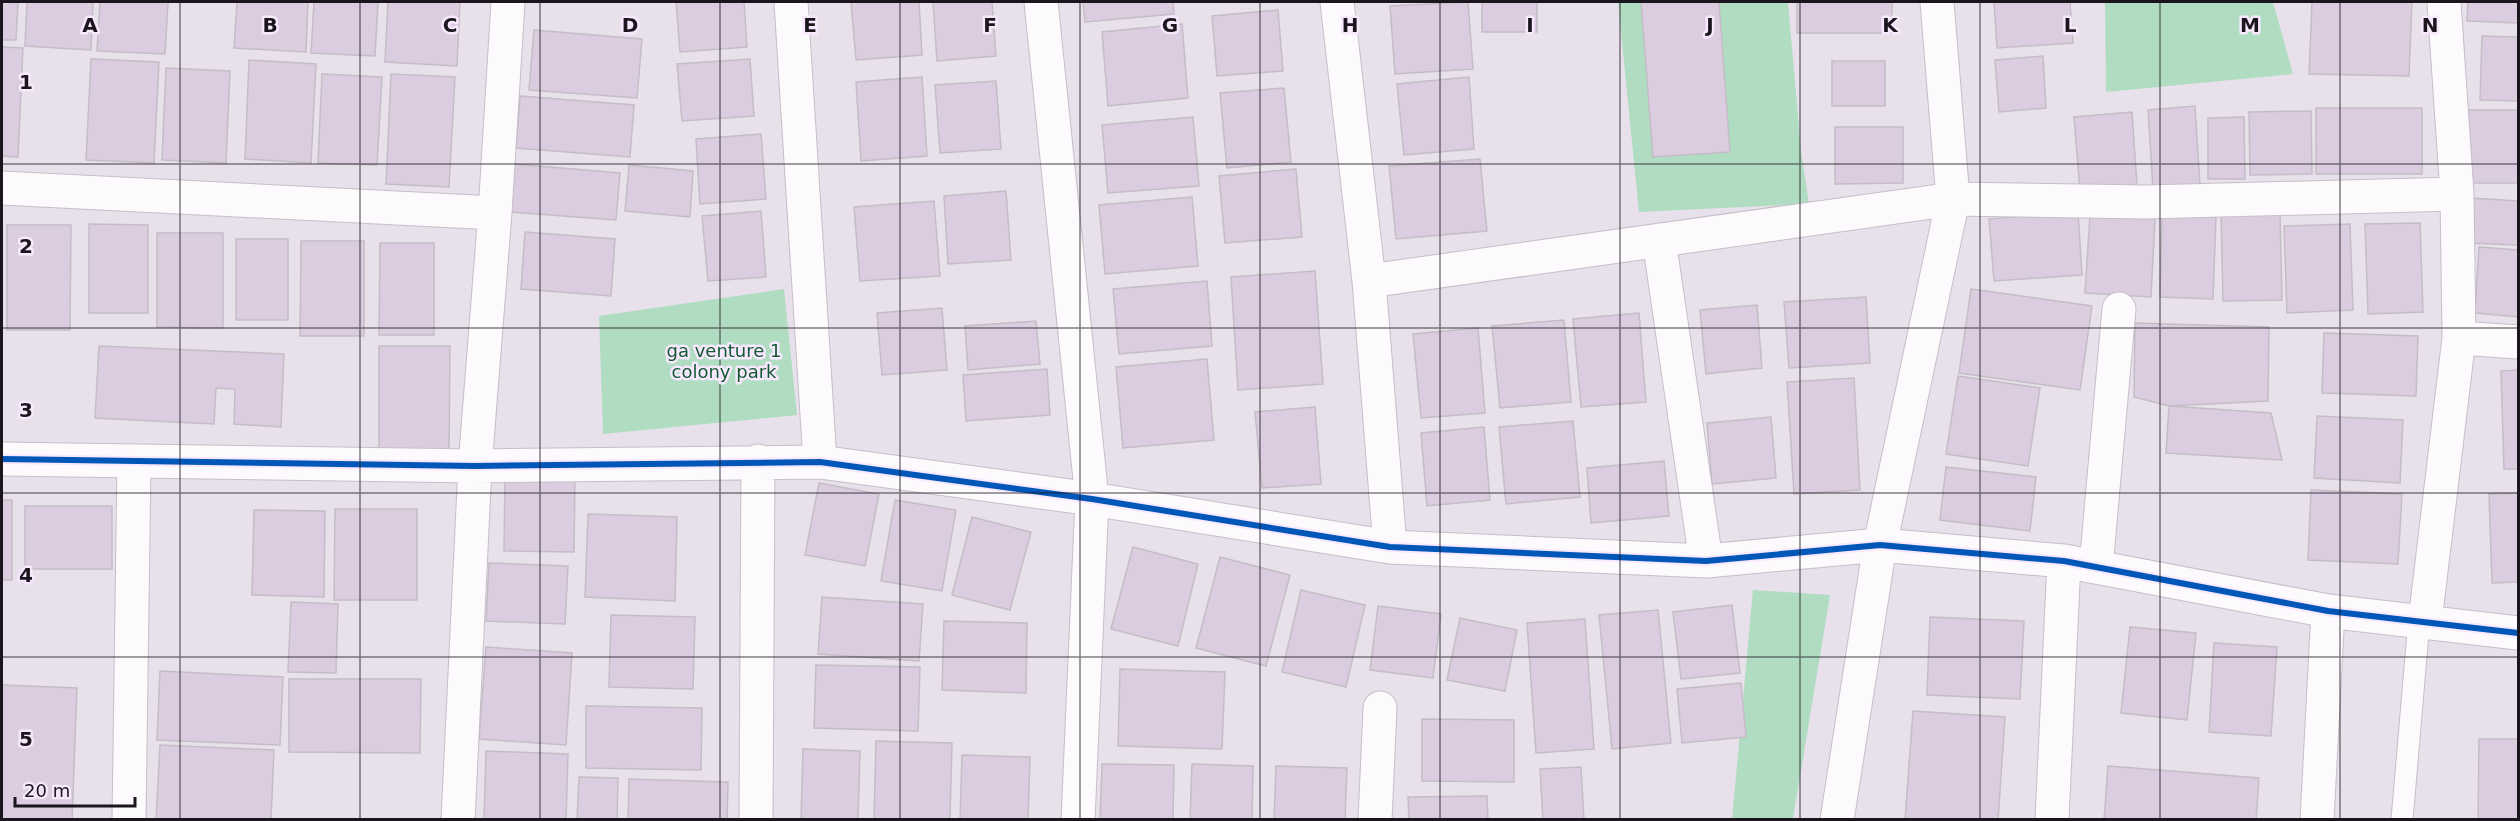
<svg xmlns="http://www.w3.org/2000/svg" width="2520" height="821" font-family="'DejaVu Sans',sans-serif">
<style>
.green{fill:#b0ddc2}
.building{fill:#dbcce0;stroke:#c4bdc6;stroke-width:1.5}
.lines{fill:none;stroke-linecap:round;stroke-linejoin:round}
.service-casing{stroke:#c5bfc8;stroke-width:23}
.minor-casing{stroke:#c5bfc8;stroke-width:35}
.service{stroke:#fcfafc;stroke-width:21}
.minor{stroke:#fcfafc;stroke-width:33}
.cycleway-casing{stroke:#f8e8fe;stroke-width:10}
.cycleway{stroke:#0057b8;stroke-width:6}
.grid{fill:none;stroke:#1b161d;stroke-width:1.5;stroke-opacity:0.55}
.labels{text-anchor:middle;dominant-baseline:central;stroke-width:5;stroke-linejoin:round;paint-order:stroke}
.park-label{font-size:18px;fill:#125932;stroke:#f8e8fe}
.grid-label{font-size:20px;text-anchor:middle;font-weight:bold;fill:#1b161d;stroke:#f8e8fe;stroke-width:5;stroke-linejoin:round;paint-order:stroke}
</style>
<rect width="100%" height="100%" fill="#e8e0eb"/>
<path class="green" d="M1618 2H1788L1801 151 1809 204 1639 212Z
M2105 2H2273L2293 74 2106 92Z
M784 289 797 415 603 434 599 316Z
M1753 590 1830 595 1793 819 1732 820Z"/>
<path class="building" d="M2 2H18L16 40H2Z
M27 2H93L91 50 25 46Z
M100 2H168L165 54 97 51Z
M237 2H308L306 52 234 48Z
M314 2H378L375 56 311 53Z
M388 2H460L457 66 385 62Z
M676 2H744L747 47 680 52Z
M851 2H919L922 55 856 60Z
M933 2H992L996 56 937 61Z
M1083 2H1173L1174 14 1085 22Z
M1468 2 1473 69 1395 74 1390 6Z
M1482 2H1537V32H1482Z
M1641 2H1719L1730 152 1653 157Z
M1797 2H1892V33H1797Z
M1994 2H2070L2073 43 1997 48Z
M2312 2H2412L2409 76 2309 74Z
M2468 2H2518V23L2467 21Z
M1278 10 1283 71 1217 76 1212 16Z
M1182 24 1188 98 1108 106 1102 32Z
M534 30 642 39 637 98 529 90Z
M2482 36 2518 37V101L2480 100Z
M2 47 23 48 18 157 2 156Z
M2043 56 2046 108 1999 112 1995 60Z
M91 59 159 62 154 163 86 160Z
M750 59 754 116 682 121 677 64Z
M249 60 316 64 311 163 245 159Z
M1832 61H1885V106H1832Z
M166 68 230 71 226 163 162 160Z
M322 74 382 77 377 165 318 163Z
M391 74 455 77 449 187 386 184Z
M922 77 927 156 861 161 856 82Z
M1469 77 1474 149 1404 155 1397 84Z
M996 81 1001 149 940 153 935 85Z
M1284 88 1291 162 1227 168 1220 93Z
M520 96 634 105 630 157 516 148Z
M2195 106 2200 185 2153 189 2148 110Z
M2316 108H2422V174H2316Z
M2468 110H2518V183H2468Z
M2311 111 2312 174 2250 175 2249 112Z
M2132 112 2137 186 2080 191 2074 117Z
M1193 117 1199 186 1108 193 1102 125Z
M2244 117 2245 179H2208V118Z
M1835 127H1903V183L1835 184Z
M761 134 766 199 700 204 696 139Z
M1480 159 1487 231 1396 239 1389 166Z
M514 164 620 173 616 220 510 212Z
M629 165 693 171 690 217 625 211Z
M1296 169 1302 237 1225 243 1219 176Z
M1006 191 1011 260 948 264 944 196Z
M1192 197 1198 266 1105 274 1099 205Z
M2470 198 2518 201V245L2468 243Z
M934 201 940 276 860 281 854 207Z
M761 211 766 277 708 281 702 216Z
M2078 212 2082 275 1994 281 1989 219Z
M2280 213 2282 300 2223 301 2221 215Z
M2090 215 2155 219 2151 297 2085 293Z
M2162 216 2216 217 2213 299 2160 297Z
M2420 223 2423 312 2368 314 2365 224Z
M89 224 148 225V313H89Z
M2350 224 2353 310 2287 313 2284 226Z
M7 225H71L70 330H7Z
M525 232 615 239 611 296 521 289Z
M157 233H223V328L157 327Z
M236 239H288V320H236Z
M301 241H364V336H300Z
M380 243H434V335H379Z
M2479 247 2518 250V317L2475 313Z
M1315 271 1323 384 1238 390 1231 277Z
M1207 281 1212 346 1119 354 1113 289Z
M1971 289 2092 306 2080 390 1959 373Z
M1866 297 1870 363 1789 368 1784 302Z
M1757 305 1762 368 1706 374 1700 310Z
M942 308 947 370 882 375 877 313Z
M1639 313 1646 402 1581 407 1573 319Z
M1564 320 1571 402 1500 408 1492 326Z
M1036 321 1040 364 968 370 965 326Z
M2135 323 2269 327 2268 401 2169 406 2134 397Z
M1478 328 1485 413 1421 418 1413 334Z
M2324 333 2418 336 2416 396 2322 393Z
M99 346 284 354 281 427 234 424 235 389 216 388 214 424 95 418Z
M379 346H450L449 452H379Z
M1207 359 1214 440 1123 448 1116 367Z
M1047 369 1050 415 966 421 963 375Z
M2518 370V469H2504L2501 371Z
M1958 376 2040 388 2028 466 1946 454Z
M1854 378 1860 490 1794 494 1787 382Z
M2169 406 2271 413 2282 460 2166 453Z
M1315 407 1321 484 1262 488 1255 412Z
M2317 416 2403 420 2400 483 2314 478Z
M1771 417 1776 478 1712 484 1707 423Z
M1573 421 1580 497 1506 504 1499 427Z
M1484 427 1490 500 1427 506 1421 433Z
M1664 461 1669 516 1591 523 1587 468Z
M1946 467 2036 477 2030 531 1940 520Z
M505 474 575 475 574 552 504 551Z
M819 483 879 494 865 566 805 555Z
M2311 490 2402 494 2398 564 2308 560Z
M2518 493V582L2492 583 2489 494Z
M2 500H12V580H2Z
M895 500 956 510 942 591 881 581Z
M25 506H112V569H25Z
M335 509H417V600H334Z
M254 510 325 511 324 597 252 595Z
M588 514 677 517 675 601 585 597Z
M972 517 1031 532 1010 610 952 595Z
M1133 547 1198 564 1178 646 1111 629Z
M1220 557 1290 575 1266 666 1196 648Z
M489 563 568 566 565 624 486 621Z
M1301 590 1365 605 1346 687 1282 672Z
M822 597 923 604 919 661 818 654Z
M291 602 338 604 336 673 288 672Z
M1732 605 1740 673 1681 679 1673 612Z
M1378 606 1441 614 1433 678 1370 670Z
M1658 610 1671 743 1612 749 1599 615Z
M611 615 695 617 693 689 609 687Z
M1930 617 2024 621 2020 699 1927 695Z
M1460 618 1517 630 1505 691 1447 680Z
M1585 619 1594 749 1536 753 1527 623Z
M944 621 1027 623 1026 693 942 690Z
M2130 627 2196 633 2187 720 2121 713Z
M2214 643 2277 647 2271 736 2209 732Z
M486 647 572 653 566 745 479 739Z
M816 665 920 667 918 731 814 728Z
M1120 669 1225 672 1222 749 1118 746Z
M160 671 283 677 280 745 157 740Z
M289 679H421L420 753 289 752Z
M1741 683 1746 737 1682 743 1677 689Z
M2 685 77 688 72 820H2Z
M586 706 702 708 701 770 586 768Z
M1913 711 2005 717 1998 820H1905Z
M1422 719 1514 720V782L1422 781Z
M2479 739H2518V820H2478Z
M876 741 952 743 950 820H874Z
M160 745 274 750 271 820H156Z
M803 749 860 751 858 820H801Z
M486 751 568 754 566 820H484Z
M962 755 1030 757 1028 820H960Z
M1102 764 1174 765 1173 820H1100Z
M1192 764 1253 766 1252 820H1190Z
M1276 766 1347 768 1345 820H1274Z
M2108 766 2259 778 2256 820H2104Z
M1581 767 1584 820H1543L1540 769Z
M579 777 618 778 617 820H577Z
M629 779 728 782 727 820H628Z
M1487 796 1488 820H1409L1408 797Z"/>
<g class="lines">
<g class="service-casing">
<path id="service" d="M2402 820 2419 621"/>
</g>
<g class="minor-casing">
<path id="minor" d="M791 2 820 462
M1041 2 1092 499 1078 820
M1337 2 1369 281 1390 547
M2 188 495 213
M2457 194 2459 338 2518 342
M1659 240 1706 561
M1369 281 1953 199 2146 202 2457 194 2444 2
M2 459 475 466 820 462 1092 499 1390 547 1706 561 1880 545 2064 561 2328 611 2518 633
M2096 567 2119 309
M2425 621 2459 338
M129 820 134 462
M458 820 475 466 495 213 508 2
M756 820 758 461
M1375 820 1380 708
M1837 820 1880 545 1953 199 1937 2
M2052 820 2064 561
M2317 820 2328 611"/>
</g>
<use href="#service" class="service"/>
<use href="#minor" class="minor"/>
<g class="cycleway-casing">
<path id="cycleway" d="M2 459 475 466 820 462 1092 499 1390 547 1706 561 1880 545 2064 561 2328 611 2518 633"/>
</g>
<use href="#cycleway" class="cycleway"/>
</g>
<path class="grid" d="M180 2V820M360 2V820M540 2V820M720 2V820M900 2V820M1080 2V820M1260 2V820M1440 2V820M1620 2V820M1800 2V820M1980 2V820M2160 2V820M2340 2V820M2 164H2518M2 328H2518M2 493H2518M2 657H2518"/>
<g class="labels">
<g class="park-label">
<text x="724" y="350">ga venture 1<tspan x="724" dy="21">colony park</tspan></text>
</g>
</g>
<g class="grid-label">
<text x="90" y="32">A</text>
<text x="270" y="32">B</text>
<text x="450" y="32">C</text>
<text x="630" y="32">D</text>
<text x="810" y="32">E</text>
<text x="990" y="32">F</text>
<text x="1170" y="32">G</text>
<text x="1350" y="32">H</text>
<text x="1530" y="32">I</text>
<text x="1710" y="32">J</text>
<text x="1890" y="32">K</text>
<text x="2070" y="32">L</text>
<text x="2250" y="32">M</text>
<text x="2430" y="32">N</text>
<text x="26" y="89">1</text>
<text x="26" y="253">2</text>
<text x="26" y="417">3</text>
<text x="26" y="582">4</text>
<text x="26" y="746">5</text>
</g>
<rect width="2520" height="821" fill="none" stroke="#1b161d" stroke-width="6"/>
<path d="M15 797v9h120v-9" fill="none" stroke="#1b161d" stroke-width="3"/>
<text x="24" y="797" font-size="18" fill="#1b161d" stroke="#f8e8fe" stroke-width="4.5" paint-order="stroke">20 m</text>
</svg>
